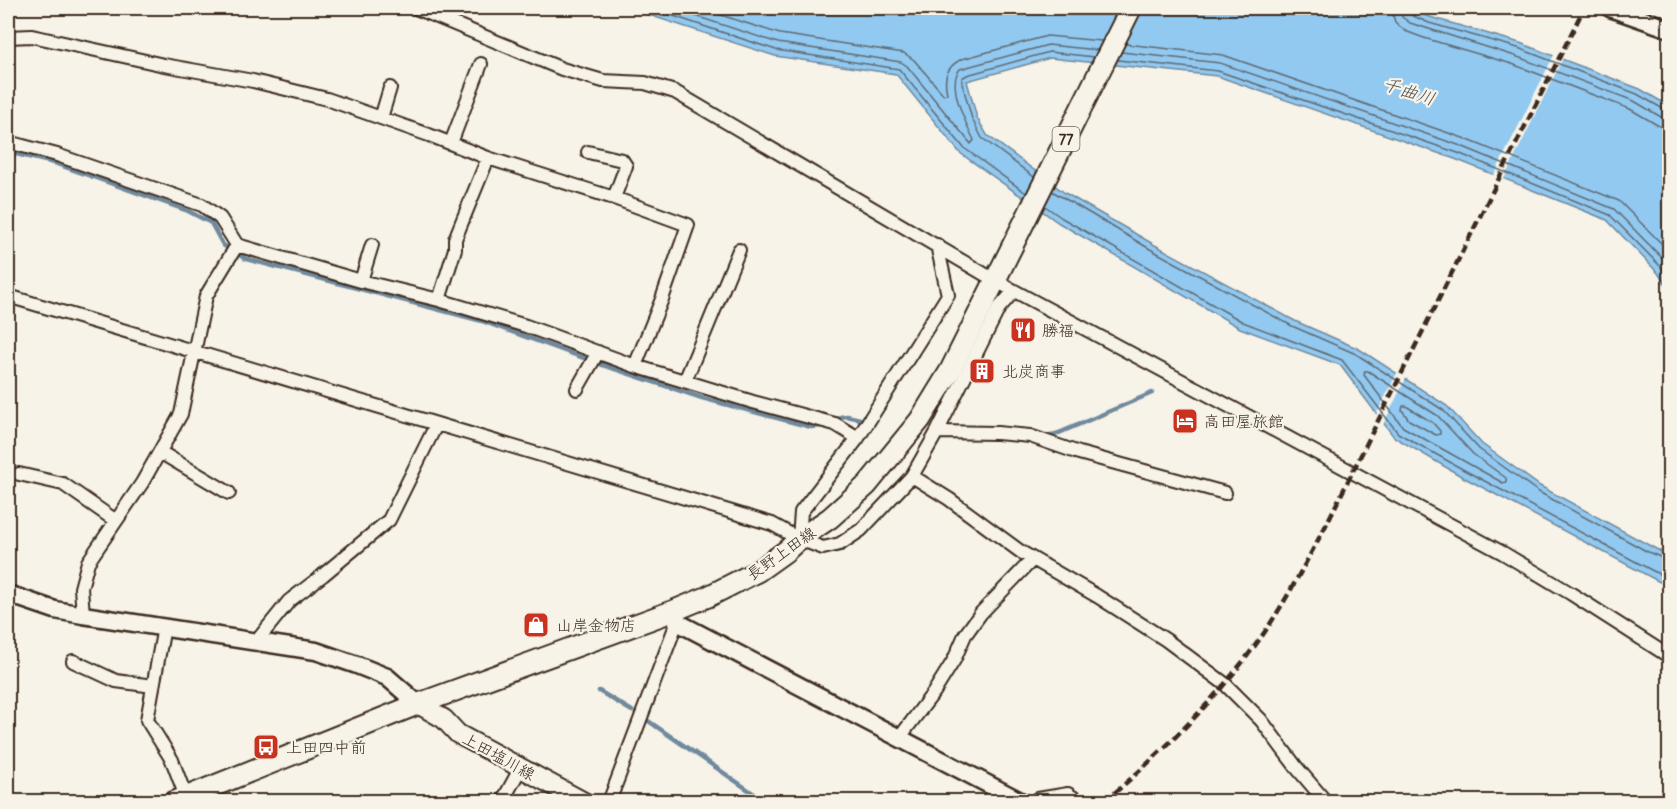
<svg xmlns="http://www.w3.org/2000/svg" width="1677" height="809" font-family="Delius,'Klee One',sans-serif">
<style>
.water{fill:#92c9f1;stroke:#6f899d;stroke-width:1.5}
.pier{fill:#f7f3e8}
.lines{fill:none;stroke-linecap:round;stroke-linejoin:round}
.shore{stroke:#5e6a72;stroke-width:1.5}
.stream{stroke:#6f899d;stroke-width:4.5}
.minor-casing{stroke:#3b2a1e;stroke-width:16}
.tertiary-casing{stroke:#3b2a1e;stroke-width:21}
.secondary-casing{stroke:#3b2a1e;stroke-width:22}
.primary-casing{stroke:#3b2a1e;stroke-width:24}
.minor{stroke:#f7f3e8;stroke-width:12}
.tertiary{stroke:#f7f3e8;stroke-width:16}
.secondary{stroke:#f7f3e8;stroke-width:18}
.primary{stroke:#f7f3e8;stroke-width:20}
.rail{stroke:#3b2a1e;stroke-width:4.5;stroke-dasharray:9 4.5;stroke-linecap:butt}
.labels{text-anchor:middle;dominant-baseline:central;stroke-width:4.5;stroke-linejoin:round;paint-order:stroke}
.shield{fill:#f7f3e8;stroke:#73665b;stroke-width:1.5}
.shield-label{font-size:15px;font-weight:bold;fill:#3b2a1e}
.poi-label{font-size:16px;fill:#3b2a1e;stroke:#f7f3e8;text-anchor:start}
.street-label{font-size:16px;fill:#3b2a1e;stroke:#f7f3e8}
.water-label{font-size:18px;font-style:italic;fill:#515253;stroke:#f7f3e8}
</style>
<rect width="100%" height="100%" fill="#f7f3e8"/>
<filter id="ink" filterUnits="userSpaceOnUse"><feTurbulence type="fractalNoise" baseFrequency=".0167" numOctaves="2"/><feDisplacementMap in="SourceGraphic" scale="12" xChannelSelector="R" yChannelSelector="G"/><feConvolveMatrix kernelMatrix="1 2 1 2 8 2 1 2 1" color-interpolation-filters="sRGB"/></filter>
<g filter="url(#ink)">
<path class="water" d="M638 8H1407L1430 17 1520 43 1640 89 1669 106V290L1658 273 1607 220 1455 159 1217 76 1050 58 967 81 977 118 987 135 1065 193 1153 244 1295 321 1359 349 1447 406 1482 444 1540 486 1669 556V587L1461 476 1394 437 1340 365 1240 328 1059 223 960 153 896 74 775 56 649 15Z"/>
<path class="pier" d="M1555 53 1564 56 1503 181 1493 177Z
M1398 371 1407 376 1382 427 1375 417Z"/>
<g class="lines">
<path class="shore" d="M649 8 776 50 899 69 964 148 1026 193
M671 8 778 43 901 62 907 66 971 144 974 140C966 124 946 84 960 69L1048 45 1098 50
M699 8 780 34 904 53 914 60 944 95 947 93C943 78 947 66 962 59L1047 36 1102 41
M1391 8 1395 22 1405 31 1424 38 1512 64 1630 109 1659 126 1670 127
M1400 8 1402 17 1410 23 1515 56 1634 101 1661 117 1670 118
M1408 8 1411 15 1429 23 1518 48 1637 94 1665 110 1670 111
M1126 44 1223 55 1463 138 1619 201 1670 252
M1121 52 1220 63 1461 146 1614 209 1670 266
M1118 60 1218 71 1458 153 1610 215 1662 268 1670 279
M1034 177 982 138 972 119 962 83V78L967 75 1049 52 1094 57
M1052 191 1150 249 1292 326 1356 354 1443 410 1479 449 1537 491 1648 552 1670 561
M1045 206 1062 218 1243 322 1342 360 1398 433 1464 470 1670 580
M1365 371H1368L1438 416 1473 454 1506 478V482L1503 483 1403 427 1364 375Z
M1403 406H1406L1433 423 1440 431V434L1436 435 1409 420 1402 410Z"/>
<path class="stream" d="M8 152 54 163 188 211 211 223 223 245 246 259 482 321 600 364 702 398 811 427 822 426
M840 417 847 416 860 419
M1043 435 1050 436 1059 433 1152 393
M599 691 632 711
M644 718 766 802"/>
<g class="minor-casing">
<path id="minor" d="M416 8 562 69 603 81 645 83 675 92 996 281 1503 553 1570 593 1670 657
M8 37 32 36 164 65 253 81 327 99 429 135 488 158 614 198 688 225 662 299 635 366
M381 118 390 88
M8 142 57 155 202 205 220 218 237 245 361 281 439 300 526 326 635 366 753 402 835 424 858 438
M451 143 481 64
M588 152 622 160 626 166 614 198
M361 281 372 245
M8 296 772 524 799 539 823 548 840 544 861 530 912 476 937 432 999 308 1014 291
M439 300 455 249V239L488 158
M685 381 739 250
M577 389 598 352
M937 432 997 433 1030 436 1079 453 1225 493
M160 452 229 493
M19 474 63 484 116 521
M912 476 949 499 1021 552 1097 596 1166 640 1225 684 1261 720 1297 768 1326 802
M799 539 801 512 858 438 948 295 937 245
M83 615 81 588 88 562 142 483 181 414 206 296 237 245
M164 627 147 720 172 760 186 797
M256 642 289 601 323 575 389 520 436 425
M73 661 116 681 153 686
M900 737 934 692 954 660 965 635 981 613 1033 559
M502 802 520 769
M609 802 677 622 674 615
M1036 802 1038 799 1068 794 1080 802"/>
</g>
<g class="tertiary-casing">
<path id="tertiary" d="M1610 8 1670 29
M8 594 55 610 83 615 316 651 357 665 387 677 418 704
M677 622 1022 802"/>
</g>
<g class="secondary-casing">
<path id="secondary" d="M418 704 444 719 458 734 584 802"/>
</g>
<g class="primary-casing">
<path id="primary" d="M174 802 418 704 673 611 707 597 758 571 786 551 799 539 830 518 867 485 920 420 950 371 1131 8"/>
</g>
<use href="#minor" class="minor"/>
<use href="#tertiary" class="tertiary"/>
<use href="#secondary" class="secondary"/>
<use href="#primary" class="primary"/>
<path class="rail" d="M1104 802C1157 757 1209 707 1251 651 1280 613 1301 571 1324 529L1584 8"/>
</g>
</g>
<defs>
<g id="restaurant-square" transform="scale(1.35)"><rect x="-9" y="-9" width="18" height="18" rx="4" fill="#c8321e" stroke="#f7f3e8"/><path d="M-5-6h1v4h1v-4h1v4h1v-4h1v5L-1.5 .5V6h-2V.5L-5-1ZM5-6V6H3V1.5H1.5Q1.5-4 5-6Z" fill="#fff"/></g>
<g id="building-square" transform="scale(1.35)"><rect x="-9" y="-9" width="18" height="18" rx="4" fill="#c8321e" stroke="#f7f3e8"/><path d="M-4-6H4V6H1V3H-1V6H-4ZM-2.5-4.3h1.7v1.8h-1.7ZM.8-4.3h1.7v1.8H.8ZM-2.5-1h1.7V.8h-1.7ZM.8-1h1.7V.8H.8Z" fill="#fff"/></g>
<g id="hotel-square" transform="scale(1.35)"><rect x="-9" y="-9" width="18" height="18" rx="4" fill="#c8321e" stroke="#f7f3e8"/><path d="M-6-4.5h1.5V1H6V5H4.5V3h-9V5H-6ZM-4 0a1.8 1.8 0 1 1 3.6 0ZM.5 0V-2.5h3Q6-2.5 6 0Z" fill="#fff"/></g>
<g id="shop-square" transform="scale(1.35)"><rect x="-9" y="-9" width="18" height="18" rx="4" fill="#c8321e" stroke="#f7f3e8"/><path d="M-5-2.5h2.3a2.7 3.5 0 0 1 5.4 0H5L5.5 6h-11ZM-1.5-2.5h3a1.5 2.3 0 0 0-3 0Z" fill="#fff"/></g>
<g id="bus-square" transform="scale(1.35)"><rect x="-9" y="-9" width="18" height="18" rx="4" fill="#c8321e" stroke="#f7f3e8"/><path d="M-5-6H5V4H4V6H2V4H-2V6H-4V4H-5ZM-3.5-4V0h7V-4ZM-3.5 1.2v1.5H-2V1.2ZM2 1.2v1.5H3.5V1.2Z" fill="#fff"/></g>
</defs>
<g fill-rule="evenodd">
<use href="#restaurant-square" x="1023" y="330"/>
<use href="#building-square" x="982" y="371"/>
<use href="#hotel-square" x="1185" y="421"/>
<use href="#shop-square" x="536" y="625"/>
<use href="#bus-square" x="266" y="747"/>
</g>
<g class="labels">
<rect class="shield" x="1052.5" y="127" width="27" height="24" rx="4.5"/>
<g class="shield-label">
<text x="1066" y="139">77</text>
</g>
<g class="poi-label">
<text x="1042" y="330">勝福</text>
<text x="1002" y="371">北炭商事</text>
<text x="1204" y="421">高田屋旅館</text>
<text x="556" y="625">山岸金物店</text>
<text x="286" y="747">上田四中前</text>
</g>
<g class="street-label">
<text transform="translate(781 553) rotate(-35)">長野上田線</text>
<text transform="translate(499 756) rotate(29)">上田塩川線</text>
</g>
<g class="water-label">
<text transform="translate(1409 91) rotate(18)">千曲川</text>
</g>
</g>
<rect width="1677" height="809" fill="none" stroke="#f7f3e8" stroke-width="30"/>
<rect x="15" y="15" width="1647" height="779" fill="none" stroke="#3b2a1e" stroke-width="2" filter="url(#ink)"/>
</svg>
